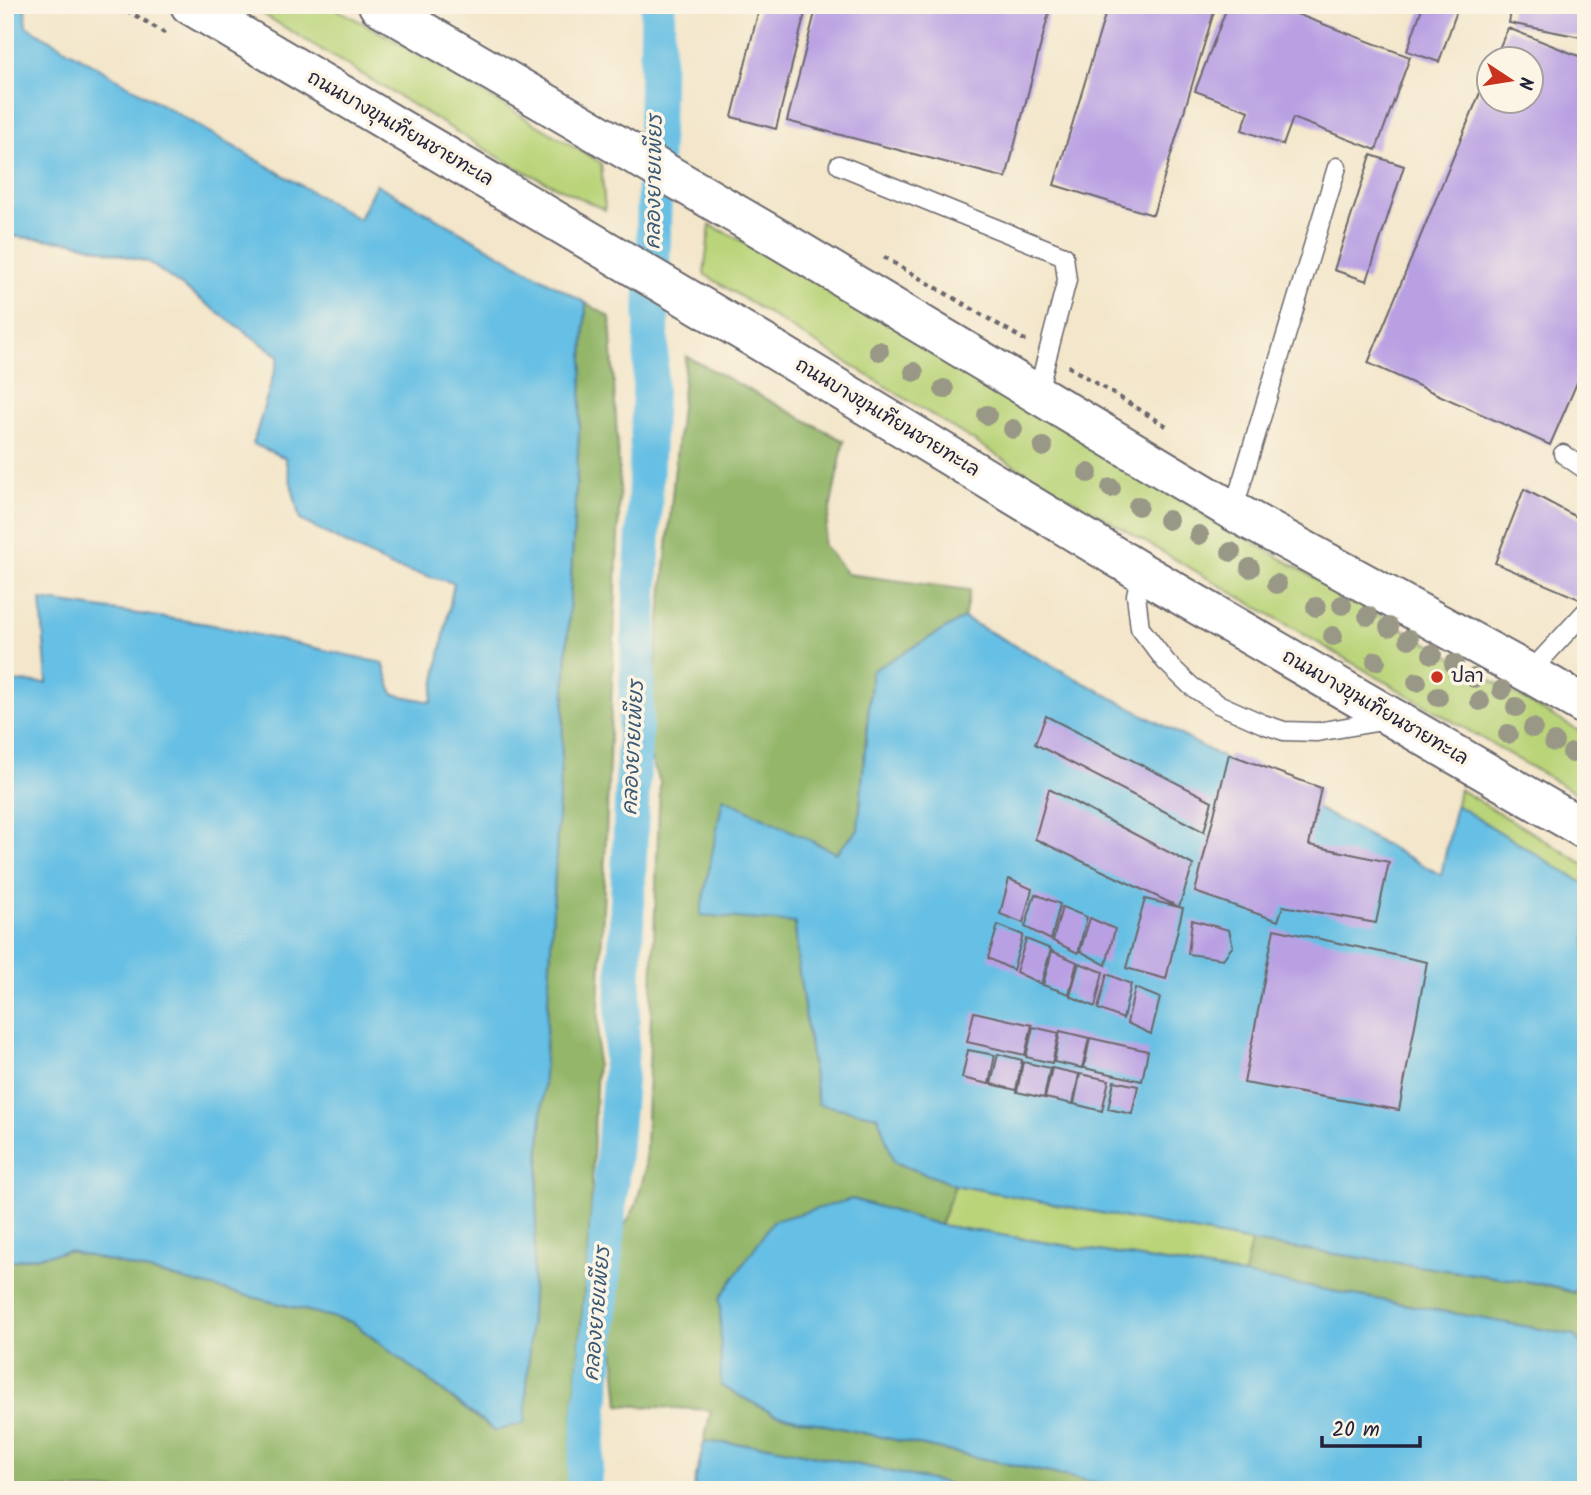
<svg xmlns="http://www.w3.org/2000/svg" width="1591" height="1495" font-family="Kalam,'Playpen Sans Thai',sans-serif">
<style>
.green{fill:#bad479;stroke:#6e7b5a;stroke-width:2}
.forest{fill:#93b669;stroke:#5a6c52;stroke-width:2}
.water{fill:#66bfe4;stroke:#447090;stroke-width:2}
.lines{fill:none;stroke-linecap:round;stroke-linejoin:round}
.canal{stroke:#66bfe4;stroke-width:35}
.building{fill:#b9a0e3}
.service-casing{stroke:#6b676d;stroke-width:21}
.secondary-casing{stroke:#6b676d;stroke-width:42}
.path{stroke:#6b676d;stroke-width:4.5;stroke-dasharray:5 5;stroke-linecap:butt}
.service{stroke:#fff;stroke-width:18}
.secondary{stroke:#fff;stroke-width:38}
.tree{fill:#999786}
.poi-dot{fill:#c8321e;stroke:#fcf5e5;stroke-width:2.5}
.labels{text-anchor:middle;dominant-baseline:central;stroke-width:7;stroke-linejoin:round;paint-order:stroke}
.street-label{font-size:19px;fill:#22223b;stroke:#fcf5e5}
.poi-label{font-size:19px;fill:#22223b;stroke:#fcf5e5;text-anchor:start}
.water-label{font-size:21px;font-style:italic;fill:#3a5976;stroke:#fcf5e5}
</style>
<rect width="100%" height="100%" fill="#fcf5e5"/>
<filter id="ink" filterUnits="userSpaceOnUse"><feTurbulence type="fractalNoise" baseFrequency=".0143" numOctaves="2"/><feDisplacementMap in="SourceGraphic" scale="14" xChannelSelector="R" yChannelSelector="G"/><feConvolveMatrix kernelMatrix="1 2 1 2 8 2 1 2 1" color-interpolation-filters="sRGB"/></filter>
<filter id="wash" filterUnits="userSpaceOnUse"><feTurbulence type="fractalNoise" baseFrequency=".00686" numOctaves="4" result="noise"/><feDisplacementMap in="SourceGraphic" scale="28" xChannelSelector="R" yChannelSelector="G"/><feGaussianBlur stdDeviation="1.57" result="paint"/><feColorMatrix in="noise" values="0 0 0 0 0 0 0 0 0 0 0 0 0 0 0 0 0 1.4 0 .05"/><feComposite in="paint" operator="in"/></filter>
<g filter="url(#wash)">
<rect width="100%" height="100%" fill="#f3e6ca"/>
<path class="green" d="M248 5H329L389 37 601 163 605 210 515 167Z
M710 225 812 276 1213 519 1586 735V799L1003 459 704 274Z
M1459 789 1586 865V885L1456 805Z
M955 1185 1251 1242 1244 1275 940 1225Z"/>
<path class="forest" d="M586 303 610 317 620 487 591 1208 567 1490H5V1262L69 1251 352 1322 494 1431 525 1422Z
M686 356 844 441 823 544 847 574 970 590 964 618 872 671 858 830 836 853 723 799 795 923 798 965 818 1104 878 1116 894 1162 955 1185 940 1225 852 1199 721 1386 774 1414 1130 1490H977L769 1446 704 1442 711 1410 619 1405 612 1326 618 1238 636 1205 645 1171 660 782 647 749Z
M1251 1242 1536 1283 1586 1296V1348L1573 1335 1244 1275Z"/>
<path class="water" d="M5 5H25L26 26 359 219 376 184 586 303 525 1423 495 1431 352 1322 69 1251 5 1262V682L47 683 41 600 208 624 383 663 393 694 431 702 454 583 392 567 300 520 285 458 253 444 279 356 148 262 73 242 9 236 5 229Z
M964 618 1441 875 1456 805 1586 885V1262L1574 1292 1536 1283 1251 1242 955 1185 894 1162 878 1116 818 1104 798 965 795 923 700 915 723 798 836 853 858 830 872 671Z
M852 1199 940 1225 1244 1275 1573 1335 1586 1348V1490H1130L774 1414 721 1386 720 1298 773 1221Z
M704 1442 769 1446 977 1490H693Z"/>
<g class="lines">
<path class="canal" d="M583 1490 599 1328 620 1075 651 356 658 5"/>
</g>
<g id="blocks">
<path class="building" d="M760 5H807L776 129 732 117Z
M817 5H1051L1006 178 787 121Z
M1108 5H1216L1153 215 1054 185Z
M1228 5H1273L1410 57 1376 150 1293 118 1283 145 1242 130 1249 111 1195 91Z
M1423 5H1459L1439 62 1407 51Z
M1512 5H1586V38L1509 23Z
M1508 28 1586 59V362L1550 445 1368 363 1489 71 1490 102H1532V60H1494Z
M1371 155 1404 166 1367 281 1334 270Z
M1524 489 1586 522V602L1495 563Z
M1046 716 1212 801 1204 832 1035 744Z
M1229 754 1321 788 1309 845 1389 862 1376 923 1283 906 1278 921 1195 892Z
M1049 789 1193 865 1179 907 1035 839Z
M1009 879 1032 889 1023 923 1000 914Z
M1035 894 1060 904 1051 940 1025 927Z
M1145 899 1183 908 1166 979 1126 968Z
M1062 907 1087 917 1078 953 1053 941Z
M1090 918 1115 929 1106 965 1080 951Z
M1192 920 1229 930 1233 946 1223 959 1188 954Z
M998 925 1023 935 1013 970 988 958Z
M1274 929 1427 962 1399 1110 1244 1083Z
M1026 939 1051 949 1041 984 1016 972Z
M1052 951 1077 962 1069 994 1043 985Z
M1079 963 1103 972 1095 1007 1070 996Z
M1107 974 1131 984 1123 1019 1098 1009Z
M1135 988 1160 998 1151 1034 1127 1023Z
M974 1012 1032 1025 1025 1055 967 1042Z
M1033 1027 1059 1033 1052 1063 1026 1057Z
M1060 1031 1089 1038 1082 1068 1054 1062Z
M1090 1038 1148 1051 1142 1081 1084 1068Z
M968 1050 995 1055 989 1084 962 1078Z
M998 1054 1022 1060 1016 1090 991 1084Z
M1023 1062 1050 1068 1044 1098 1017 1092Z
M1052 1068 1079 1074 1073 1104 1045 1098Z
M1080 1074 1109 1080 1102 1111 1074 1104Z
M1114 1081 1138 1086 1132 1114 1108 1109Z"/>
</g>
</g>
<g filter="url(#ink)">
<use href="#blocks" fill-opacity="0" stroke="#6b676d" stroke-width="2"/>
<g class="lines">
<g class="service-casing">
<path id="service" d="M839 165 1064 256 1067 280 1037 395
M1563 454 1586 470
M1233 511 1337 167
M1141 572 1136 595 1140 628 1166 662 1191 686 1218 704 1263 724 1284 731 1317 732 1388 720
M1529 673 1586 611"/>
</g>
<g class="secondary-casing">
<path id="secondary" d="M190 5 763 343 1141 572 1586 830
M378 5 777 238 1233 511 1529 673 1586 706"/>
</g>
<path class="path" d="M118 5 168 35
M884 257 1028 342
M1068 366 1168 427"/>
<use href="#service" class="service"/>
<use href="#secondary" class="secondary"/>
</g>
<g class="tree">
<circle cx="879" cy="351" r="10"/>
<circle cx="914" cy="372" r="10"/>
<circle cx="944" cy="389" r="10"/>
<circle cx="987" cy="415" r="10"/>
<circle cx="1013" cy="429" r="10"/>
<circle cx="1043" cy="447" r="10"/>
<circle cx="1088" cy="473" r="10"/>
<circle cx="1111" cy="488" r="10"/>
<circle cx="1138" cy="506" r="10"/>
<circle cx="1168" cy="520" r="10"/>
<circle cx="1199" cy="535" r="10"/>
<circle cx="1231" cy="552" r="10"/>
<circle cx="1250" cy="568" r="10"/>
<circle cx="1277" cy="584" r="10"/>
<circle cx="1342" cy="605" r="10"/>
<circle cx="1316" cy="607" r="10"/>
<circle cx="1368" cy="616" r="10"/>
<circle cx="1389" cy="627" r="10"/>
<circle cx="1333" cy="636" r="10"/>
<circle cx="1409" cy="639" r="10"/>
<circle cx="1432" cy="654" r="10"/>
<circle cx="1376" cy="661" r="10"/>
<circle cx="1454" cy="664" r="10"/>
<circle cx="1474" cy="678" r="10"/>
<circle cx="1417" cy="682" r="10"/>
<circle cx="1502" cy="690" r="10"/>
<circle cx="1438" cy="697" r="10"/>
<circle cx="1480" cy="701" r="10"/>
<circle cx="1516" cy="707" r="10"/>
<circle cx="1533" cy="728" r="10"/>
<circle cx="1508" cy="734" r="10"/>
<circle cx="1554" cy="742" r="10"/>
<circle cx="1572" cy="753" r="10"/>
</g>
</g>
<circle class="poi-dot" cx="1437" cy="677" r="7"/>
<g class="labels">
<g class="street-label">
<text transform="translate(400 129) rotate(30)">ถนนบางขุนเทียนชายทะเล</text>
<text transform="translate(887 418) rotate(31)">ถนนบางขุนเทียนชายทะเล</text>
<text transform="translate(1375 708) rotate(30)">ถนนบางขุนเทียนชายทะเล</text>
</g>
<g class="poi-label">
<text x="1451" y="677">ปลา</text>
</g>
<g class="water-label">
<text transform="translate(655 182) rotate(-89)">คลองยายเพียร</text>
<text transform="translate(634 748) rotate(-87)">คลองยายเพียร</text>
<text transform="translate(598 1314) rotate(-85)">คลองยายเพียร</text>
</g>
</g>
<rect width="1591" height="1495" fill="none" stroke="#fcf5e5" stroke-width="28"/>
<g transform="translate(1510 80) rotate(102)"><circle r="33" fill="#fcf5e5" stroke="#a5a1a1" stroke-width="2"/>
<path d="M0-5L12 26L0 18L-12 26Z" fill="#c8321e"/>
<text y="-10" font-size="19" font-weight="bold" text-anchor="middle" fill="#22223b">N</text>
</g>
<path d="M1322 1436v10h98v-10" fill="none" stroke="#22223b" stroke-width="3.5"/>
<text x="1332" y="1436" font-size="21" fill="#22223b" stroke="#fcf5e5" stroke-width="5" paint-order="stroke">20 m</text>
</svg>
